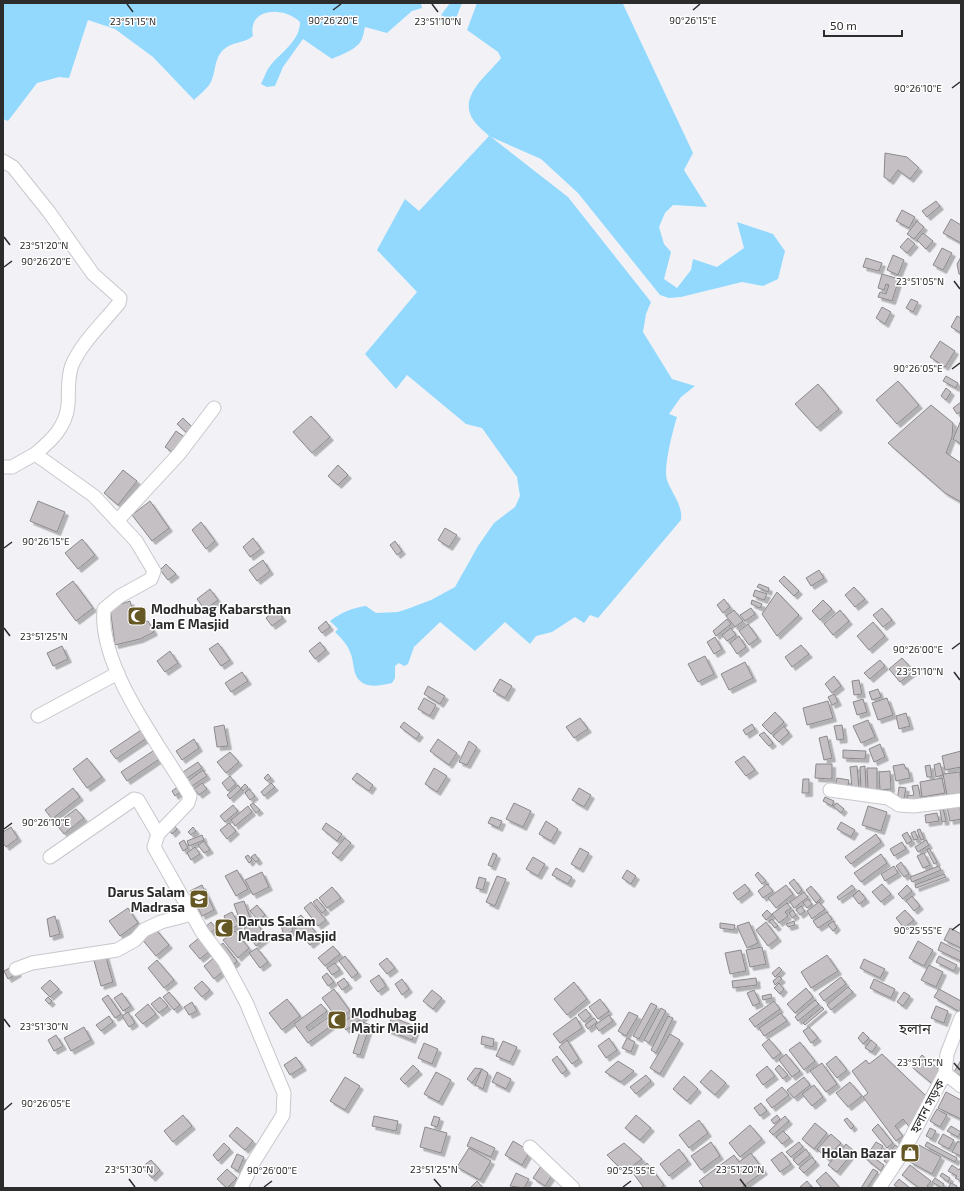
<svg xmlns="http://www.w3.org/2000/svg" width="964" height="1191" font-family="'Exo 2','Noto Sans Bengali',sans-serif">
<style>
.water{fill:#93d9fe}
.building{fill:#c4c0c4;stroke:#8c898c;filter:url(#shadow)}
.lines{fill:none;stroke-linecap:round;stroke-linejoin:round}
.street-casing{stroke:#c8c7cc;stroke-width:15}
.street{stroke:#fff;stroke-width:13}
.ticks{fill:none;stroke:#2c2c2d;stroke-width:1.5}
.labels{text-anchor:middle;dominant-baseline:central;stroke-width:3;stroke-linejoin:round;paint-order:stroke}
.poi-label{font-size:13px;font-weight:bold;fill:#2c2c2d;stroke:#fff;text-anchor:start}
.street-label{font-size:13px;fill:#2c2c2d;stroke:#fff}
.quarter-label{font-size:15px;fill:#2c2c2d;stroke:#fff}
.ticks-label{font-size:10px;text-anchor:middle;fill:#2c2c2d;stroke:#fff;stroke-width:3;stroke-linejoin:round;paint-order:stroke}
</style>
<defs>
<filter id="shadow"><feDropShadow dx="3.5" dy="3.5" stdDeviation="0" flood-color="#0004"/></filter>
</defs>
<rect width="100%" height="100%" fill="#f2f2f6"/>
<path class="water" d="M3 3H421L422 8 412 11 387 33 365 27C364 30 364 33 363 36 360 49 342 54 332 59L303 39 283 67 275 86 267 87 261 84C264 78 266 71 270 66 281 52 300 41 300 22 285 6 247 7 253 36 244 44 232 41 223 50 214 59 216 71 211 82 208 88 199 95 194 100L153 57 115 29 88 20 69 78 59 77 37 83 8 121 3 119Z
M450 3H462L455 21 441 15Z
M477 3 623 4 693 153 684 170 707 207 673 205 665 213 659 227 664 244 671 252 664 279 677 288 691 270 693 259 717 267 744 248 737 222 773 234 785 251 778 279 763 286 742 282 681 297 669 298 660 295 578 193 541 159 491 137 568 197 651 302 646 314 643 332 672 379 695 386 681 397 669 414 677 417C673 430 663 468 667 480 672 494 683 505 681 520L598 618 590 615 584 623 575 617 552 632 536 636 530 644 505 622 475 651 440 622 414 647 408 664 404 666 399 663 395 666V678L392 683C378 686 361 690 355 673 353 666 353 658 350 652 347 644 341 638 335 632L338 629 330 621C342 612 352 608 366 606L376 613 398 612 410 608 431 600 455 587 478 546 494 523 515 507 520 496 517 477 482 428 466 424 407 375 396 389 365 354 417 292 377 250 405 199 419 211 489 136C484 131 476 125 472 118 459 95 488 75 501 58L498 52 467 30Z"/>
<path class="building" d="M885 153 907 157 919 168 910 179 898 170 890 181 884 177Z
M936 201 940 206 927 217 922 211Z
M902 210 915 217 909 228 896 221Z
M951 219 961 225V243L943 233Z
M917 221 924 227 914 239 907 234Z
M923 233 933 241 926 249 917 240Z
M908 238 915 244 907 253 900 247Z
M942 248 952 253 943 270 933 265Z
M893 255 904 260 898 275 887 270Z
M961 257V275L959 274 957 264Z
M866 258 882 263 879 271 863 267Z
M882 274 899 279 892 301 878 297 880 292 886 294 889 285 886 284 884 290 878 288Z
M911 299 918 302 913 312 906 308Z
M882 307 891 312 885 324 876 318Z
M957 316 961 318V333L951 327Z
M940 341 955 351 945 367 930 357Z
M946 376 958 383 956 388 943 381Z
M898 381 919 405 897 424 876 400Z
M818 384 839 409 817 428 795 404Z
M946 388 951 392 946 400 941 396Z
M961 402V411L957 414 953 408Z
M931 405 953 423 952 437 946 453 961 463V502L945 493 888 443Z
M311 416 330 437 312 453 293 432Z
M183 418 193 428 188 434 177 424Z
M961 420V444L953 439Z
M176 431 186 438 175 454 165 447Z
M338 465 348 475 338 485 328 476Z
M123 470 137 481 118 505 104 493Z
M38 501 65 512 57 532 30 521Z
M150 501 169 528 152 541 132 515Z
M201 522 215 541 206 549 192 530Z
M445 528 457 535 449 547 438 540Z
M253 538 261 549 250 557 243 547Z
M82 539 95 555 78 569 65 553Z
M395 541 402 551 397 555 390 545Z
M263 560 270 571 257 581 249 570Z
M166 564 176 574 168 580 160 570Z
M819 570 824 578 811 586 806 578Z
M784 576 799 591 794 596 779 581Z
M73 581 93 608 76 621 56 594Z
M759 584 769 588 768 592 757 587Z
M854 587 865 599 855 607 845 595Z
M210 589 218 600 205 610 197 599Z
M755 590 767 594 764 600 753 596Z
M777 592 799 615 777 636 762 614Z
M724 599 730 607 723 613 717 605Z
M752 600 762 604 760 608 751 604Z
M823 600 832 609 820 620 812 611Z
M130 601 137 624 148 621 154 632 140 639 115 645 110 608Z
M751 608 755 614 745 621 740 615Z
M882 608 892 620 883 627 873 615Z
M276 609 283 618 272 626 266 618Z
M734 610 743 621 735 627 726 616Z
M840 610 849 621 833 635 824 624Z
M727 619 731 624 716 636 713 631Z
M326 621 330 627 322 633 318 628Z
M873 622 885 636 869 650 857 636Z
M748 624 758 638 749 645 739 631Z
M731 628 736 635 727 641 722 635Z
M739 636 746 647 737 654 730 643Z
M715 637 722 649 714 654 707 642Z
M320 642 326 650 315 659 309 651Z
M218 643 230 660 221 666 209 649Z
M801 645 809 654 792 667 785 657Z
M62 646 68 659 53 666 47 653Z
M170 651 178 663 165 672 157 661Z
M705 656 714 674 698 682 688 664Z
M902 658 914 671 900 682 889 669Z
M880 660 885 666 870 679 864 673Z
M745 662 753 678 729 690 721 674Z
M242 672 248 681 231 692 225 683Z
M834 676 841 686 832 693 825 684Z
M500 679 512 686 505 698 493 691Z
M859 680 862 694 854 695 852 681Z
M428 686 445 696 440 704 424 694Z
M878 689 881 697 872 700 869 692Z
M834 694 838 702 832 705 828 697Z
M424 698 436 705 430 716 418 709Z
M887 698 893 715 878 720 872 703Z
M863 699 867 712 857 715 853 702Z
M828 701 833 718 807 725 803 708Z
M775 712 784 722 771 734 762 725Z
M906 713 910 726 899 729 896 716Z
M580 718 588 729 574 738 566 727Z
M868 720 875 737 861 743 853 726Z
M404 722 420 734 416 739 400 727Z
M752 724 755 729 746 735 743 730Z
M224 725 228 746 217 747 214 727Z
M842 725 844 739 837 740 834 726Z
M784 726 789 733 779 742 773 736Z
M144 728 150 736 116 759 110 751Z
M764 732 773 743 769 746 759 735Z
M827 736 832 758 824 760 819 738Z
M194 739 199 748 182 760 176 751Z
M438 739 457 753 449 765 430 751Z
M469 741 477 747 467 765 459 762Z
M880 744 885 757 874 762 869 749Z
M156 749 161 758 127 781 121 772Z
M843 750 866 751 865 759 843 758Z
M961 751V767L945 770 942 756Z
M230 752 239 762 226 773 217 762Z
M744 756 755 770 746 776 735 762Z
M87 758 102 777 87 788 73 769Z
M198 762 202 768 187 778 183 772Z
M940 763 943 775 936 777 934 765Z
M816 764H832V779L815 778Z
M904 764 906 769H908L910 778 896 781 893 766Z
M930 765 932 777H927L925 766Z
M857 766 859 789 852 788 850 767Z
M865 766 866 790H861L860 767Z
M434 768 447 776 437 792 425 784Z
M867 768H877V790L868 789Z
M203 770 207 776 192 786 188 781Z
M890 771 891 789 880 790 879 772Z
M960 772 961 793 947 795 943 774Z
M357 773 373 785 369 791 352 779Z
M268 774 271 778 267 781 264 778Z
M230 776 236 784 228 791 222 783Z
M837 778 849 780 847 790 835 787Z
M942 778 945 793 922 797 920 782Z
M803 779H809V793H802Z
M202 783 207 789 199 795 194 789Z
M271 783 275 787 264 796 261 792Z
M245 784 248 787 243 791 241 788Z
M180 785 184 789 175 796 172 791Z
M238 785 241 789 230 799 227 795Z
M918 785 921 801 908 803 907 796 914 795 912 786Z
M899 787 906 788 903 803 897 802Z
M73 788 80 797 52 819 45 810Z
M579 788 591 795 584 807 572 800Z
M249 789 255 796 250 800 245 793Z
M825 797 834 801 832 806 823 801Z
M253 803 260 810 256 813 250 805Z
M514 803 531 811 523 827 506 819Z
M837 803 844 809 841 813 833 806Z
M942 804 946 821 942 822 939 805Z
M233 805 238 811 225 822 220 816Z
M960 805 961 819 950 821 947 807Z
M248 806 252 812 235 826 231 820Z
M868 806 887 812 881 831 862 825Z
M76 809 84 818 64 834 56 824Z
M937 813 939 821 926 823 925 815Z
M491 817 502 821 499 828 488 823Z
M546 821 558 829 551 841 539 834Z
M841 822 855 830 851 837 837 829Z
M229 823 236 831 227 839 220 830Z
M326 823 342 834 337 841 322 829Z
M174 825 177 829 172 834 169 830Z
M11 827 18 838 6 847 3 843V832Z
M193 827 196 831 191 835 188 832Z
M920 829 924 839 921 840 917 830Z
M915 831 918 839 914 840 911 833Z
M907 832 912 841 907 844 902 835Z
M876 834 881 842 851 864 845 857Z
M202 835 204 840 189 846 187 841Z
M345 838 351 843 338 858 332 853Z
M184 840 188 848 183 851 179 843Z
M926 840 929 845 918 852 915 847Z
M204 841 210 850 204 853 198 845Z
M902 842 906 849 894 856 890 849Z
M195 847 200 854 191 860 187 853Z
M580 848 589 853 580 869 571 864Z
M929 848 937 862 934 864 927 850Z
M493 853 497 855 492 867 488 865Z
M924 853 930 865 923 868 917 856Z
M255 854 259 860 256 862 251 857Z
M881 854 887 863 861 882 854 873Z
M248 855 252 860 249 863 245 857Z
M533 857 545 864 538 876 526 869Z
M901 862 909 874 904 877 896 866Z
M894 866 898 873 885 881 881 874Z
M939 866 941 870 912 882 910 877Z
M556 868 572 877 568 884 552 875Z
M237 870 248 889 236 896 225 876Z
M627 870 636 876 631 884 622 878Z
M262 872 269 887 253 895 245 880Z
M758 872 766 881 762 884 755 875Z
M944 874 946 877 916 888 915 885Z
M497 876 506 879 495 906 486 902Z
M479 877 486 879 483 890 476 888Z
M794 879 802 890 798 894 789 883Z
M745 884 750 891 738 900 733 893Z
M767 884 773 891 763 898 758 891Z
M882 884 891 894 881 902 872 892Z
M202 885 214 910 202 916 190 891Z
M786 885 793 894 776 908 768 898Z
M852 885 855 889 839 900 837 897Z
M907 885 912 891 903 899 898 894Z
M811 886 821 898 816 903 806 890Z
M332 887 341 898 327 908 319 898Z
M859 890 866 899 859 904 853 896Z
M804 892 808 897 794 908 790 902Z
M912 896 920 906 914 911 906 901Z
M317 899 326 910 322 913 313 902Z
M808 899 812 904 807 908 803 903Z
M244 901 250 918 240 921 234 904Z
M311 902 326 920 318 926 304 908Z
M819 902 825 909 812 919 807 911Z
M787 903 791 908 785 912 788 916 779 923 772 914Z
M257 905 265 915 258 920 250 911Z
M801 906 805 911 800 915 796 910Z
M128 908 138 923 120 936 109 921Z
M767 910 772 915 766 920 762 915Z
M793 910 796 915 792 918 789 913Z
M905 910 914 920 904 928 896 918Z
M232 912 239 925 230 929 224 916Z
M827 912 832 919 818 928 813 921Z
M301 915 320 937 310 945 291 923Z
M55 916 60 934 50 937 47 919Z
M772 919 778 926 775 928 769 921Z
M290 920 293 931 284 935 280 923Z
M256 921 266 938 256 946 244 928Z
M794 921 795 925 788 927 786 924Z
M833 921 837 927 833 931 828 925Z
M211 922 216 928 209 934 204 928Z
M749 922 758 943 747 948 737 926Z
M766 922 778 938 768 946 756 930Z
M720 923 735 925 734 930 720 928Z
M154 927 169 945 156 956 141 938Z
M950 928 961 934V948L944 940Z
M235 931 249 948 238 958 223 940Z
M199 938 210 951 200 959 189 946Z
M918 941 933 950 924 966 909 958Z
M941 942 961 952V961L938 950Z
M223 943 237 961 233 965 218 947Z
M333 946 340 954 325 966 318 958Z
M762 947 766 964 750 967 746 950Z
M257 948 268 962 260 968 249 953Z
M741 950 746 971 730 974 725 953Z
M105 954 113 982 101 986 93 957Z
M827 955 838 971 811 988 801 972Z
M216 956 227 968 214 979 204 966Z
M345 956 358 973 352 978 339 961Z
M939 956 957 965 954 971 936 962Z
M387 958 395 968 387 974 379 964Z
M864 959 885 969 880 978 860 968Z
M157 960 174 980 164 988 148 968Z
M335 963 340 970 332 975 327 968Z
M929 965 943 972 936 987 921 980Z
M13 966 18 973 8 979 4 971Z
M779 967 782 970 775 977 772 973Z
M327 973 334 982 328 986 322 977Z
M379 975 386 986 378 992 370 981Z
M779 976 782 979 775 985 773 981Z
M841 977 846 984 824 1001 819 994Z
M344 978 349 985 342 990 337 983Z
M756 978 757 985 733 988 732 981Z
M402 979 409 989 402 995 395 984Z
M874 979 895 989 891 998 870 988Z
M50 980 59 989 50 997 41 988Z
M202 981 210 990 202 997 194 988Z
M574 982 587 999 567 1015 554 999Z
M779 983 784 989 780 994 774 988Z
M848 987 853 992 831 1010 827 1005Z
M806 988 813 997 795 1013 787 1004Z
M334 989 350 1011 338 1020 322 998Z
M939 989 961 1001 960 1012 934 997Z
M432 990 442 998 433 1009 423 1001Z
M754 990 760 1003 753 1006 747 993Z
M169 992 180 1005 174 1010 163 997Z
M904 992 910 996 903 1006 897 1002Z
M122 993 131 1006 123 1011 114 998Z
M771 994 772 998 763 1000 762 996Z
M108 995 121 1014 115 1018 102 999Z
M48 997 52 1001 49 1004 45 1000Z
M160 997 168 1006 159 1013 151 1004Z
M287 999 300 1016 282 1030 269 1013Z
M600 999 609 1011 598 1019 589 1007Z
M815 1000 819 1004 798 1021 795 1017Z
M774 1001 780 1009 755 1027 749 1019Z
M192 1002 197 1011 189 1015 184 1007Z
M651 1003 657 1006 639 1039 633 1036Z
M148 1004 156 1014 143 1024 135 1015Z
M321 1004 327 1011 306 1027 309 1031 330 1016 335 1023 308 1043 294 1024Z
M936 1006 948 1011 944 1023 931 1018Z
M822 1007 824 1009 805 1025 803 1023Z
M661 1008 666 1011 649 1043 644 1040Z
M586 1009 591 1016 584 1022 578 1015Z
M360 1010 365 1016 346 1030 341 1024Z
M128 1012 135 1023 129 1027 122 1016Z
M629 1012 638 1016 626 1036 618 1031Z
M781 1013 787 1021 764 1036 759 1028Z
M609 1015 613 1021 599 1031 595 1025Z
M109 1016 113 1022 101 1031 96 1025Z
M668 1016 673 1018 656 1053 651 1050Z
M392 1017 417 1027 412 1040 387 1030Z
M576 1017 582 1028 560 1043 553 1034Z
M594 1018 597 1022 588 1029 585 1025Z
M363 1022 370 1025 360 1055 353 1053Z
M84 1027 91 1040 71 1051 64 1038Z
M809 1027 818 1038 811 1043 803 1031Z
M863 1032 869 1038 863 1044 858 1038Z
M670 1034 680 1040 660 1074 650 1068Z
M56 1035 63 1046 54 1051 48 1040Z
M482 1036 494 1039 493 1047 481 1044Z
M609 1038 617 1050 606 1058 598 1046Z
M627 1038 635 1042 631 1052 622 1048Z
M769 1039 781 1053 773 1059 762 1045Z
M567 1040 579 1059 572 1064 559 1047Z
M871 1040 877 1045 872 1052 865 1048Z
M503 1041 517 1047 510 1062 496 1056Z
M800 1042 815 1061 804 1070 789 1050Z
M424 1043 438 1049 432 1064 418 1058Z
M786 1054 800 1071 792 1077 779 1060Z
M882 1054 926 1096 911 1129 903 1119 895 1126 903 1136 896 1141 863 1097 868 1093 852 1071 866 1060 869 1064Z
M922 1055 942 1072 936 1087 912 1067Z
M557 1056 567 1070 562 1074 552 1060Z
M836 1056 847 1070 837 1078 826 1064Z
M296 1057 303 1067 290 1075 284 1065Z
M961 1060V1076L954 1072Z
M618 1061 634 1071 621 1082 605 1072Z
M822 1063 837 1084 826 1092 810 1071Z
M413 1065 419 1071 405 1084 400 1079Z
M779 1065 788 1075 783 1079 775 1069Z
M767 1066 775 1076 763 1085 756 1075Z
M475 1068 482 1069 472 1083 467 1079Z
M482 1069 488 1073 483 1089 475 1085Z
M711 1070 726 1083 715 1095 700 1082Z
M436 1072 451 1080 439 1102 424 1094Z
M497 1072 511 1079 506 1089 492 1082Z
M646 1075 651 1081 636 1094 630 1087Z
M684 1076 698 1089 687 1101 673 1089Z
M345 1077 360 1086 345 1110 330 1101Z
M804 1077 810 1085 794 1098 787 1090Z
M850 1082 862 1096 848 1107 836 1093Z
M814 1085 823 1097 812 1106 802 1094Z
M782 1087 789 1095 772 1108 766 1100Z
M946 1092 961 1100V1119L938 1108Z
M761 1103 767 1111 760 1116 754 1108Z
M937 1109 947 1115 940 1127 930 1121Z
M183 1115 192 1126 173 1142 164 1131Z
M636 1115 651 1128 640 1140 625 1128Z
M777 1115 780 1119 774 1124 771 1120Z
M374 1116 398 1121 396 1131 372 1126Z
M434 1116 440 1118 437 1127 431 1125Z
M785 1116 789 1121 773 1135 769 1131Z
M847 1118 854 1126 851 1129 844 1120Z
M699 1120 708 1133 689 1148 679 1135Z
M815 1123 827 1133 814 1149 802 1139Z
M878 1124 893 1143 887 1148 872 1130Z
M750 1125 762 1139 740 1157 729 1143Z
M951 1126 961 1132 958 1137 947 1131Z
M237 1127 253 1141 245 1150 229 1136Z
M425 1127 447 1133 441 1153 420 1147Z
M930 1128 936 1131 932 1139 926 1136Z
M783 1131 790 1138 782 1144 776 1137Z
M831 1134 841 1143 829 1155 831 1157 828 1160 817 1149Z
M943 1134 954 1140 949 1149 938 1143Z
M471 1137 495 1148 491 1157 467 1146Z
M513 1141 530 1151 522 1165 505 1155Z
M958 1141 961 1143V1156L952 1152Z
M711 1142 720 1156 701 1170 691 1156Z
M799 1142 803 1147 791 1157 786 1152Z
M876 1142 883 1146 877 1156 870 1151Z
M927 1142 957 1158 955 1162 925 1146Z
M224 1143 230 1149 218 1161 213 1155Z
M624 1143 642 1159 624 1172 607 1155Z
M846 1144 854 1151 837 1172 828 1165Z
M895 1145 902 1150 891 1166 884 1161Z
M919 1145 941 1157 932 1174 910 1162Z
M469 1148 491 1161 480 1180 457 1167Z
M679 1149 688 1161 669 1176 660 1164Z
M806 1149 810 1155 798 1165 793 1160Z
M782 1152 791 1164 780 1172 771 1160Z
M751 1153 764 1171 741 1188H704L699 1181 734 1155 739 1162Z
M237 1154 244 1157 238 1171 231 1167Z
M870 1155 884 1165 881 1171 866 1159Z
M812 1157 816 1162 804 1173 799 1168Z
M151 1160 160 1170 152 1178 142 1167Z
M647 1163 664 1185 660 1188H644L633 1173Z
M910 1165 931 1181 927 1186 930 1188H919L902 1175Z
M952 1165 959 1170 961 1167V1181L955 1178 957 1176 948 1171Z
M541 1166 553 1174 545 1186 533 1178Z
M227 1169 237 1178 227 1188 217 1179Z
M873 1169 878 1172 867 1188H861Z
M826 1172 840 1188H822L816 1181Z
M516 1173 529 1179 524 1188 510 1186Z
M942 1173 950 1178 948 1182 940 1176Z
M935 1178 944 1184 942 1188 932 1182Z
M899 1179 910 1188H898L894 1185Z
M477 1181 483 1188H470Z
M807 1181 812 1187 800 1188V1187Z
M951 1183 957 1186 956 1188H948Z"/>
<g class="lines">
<g class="street-casing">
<path id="street" d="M3 161 13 167 49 212 93 274 120 298 119 303C103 323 82 342 72 365 67 378 69 391 68 405 66 427 51 441 35 454L94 496 136 541 154 571 151 579 120 596 104 609C98 667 161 747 190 796L188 803 158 834 154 847 202 932 224 961 246 1002 284 1093 283 1115 253 1163 241 1188
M3 467H12L35 454
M117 521 179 454 214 408
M38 716 118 673
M830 790 888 798 899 805 914 806 961 800
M50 857 134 799 138 800 158 834
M16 969 32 963 117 950 135 940 144 930 161 922 192 914
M945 1073 961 1086
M530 1147 573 1188
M879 1188 905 1149 945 1073 947 1054 961 1018"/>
</g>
<use href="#street" class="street"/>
</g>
<path class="ticks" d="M127 4 133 12M432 4 438 12M333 10 341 4M693 10 700 4M952 88 960 82M4 237 10 245M4 267 12 261M954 281 960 289M952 369 960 363M4 548 12 542M4 628 10 636M952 649 960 643M954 672 960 680M4 829 12 823M952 930 960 924M4 1019 10 1027M954 1063 960 1070M4 1110 12 1103M129 1179 135 1187M434 1179 441 1187M740 1179 746 1187M264 1187 272 1181M623 1187 631 1181"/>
<defs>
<g id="mosque-square" transform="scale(1)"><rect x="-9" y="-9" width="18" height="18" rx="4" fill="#665825" stroke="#fff"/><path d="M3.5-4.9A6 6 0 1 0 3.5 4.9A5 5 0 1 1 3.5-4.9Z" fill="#fff"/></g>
<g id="school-square" transform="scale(1)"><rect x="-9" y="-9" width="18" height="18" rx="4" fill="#665825" stroke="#fff"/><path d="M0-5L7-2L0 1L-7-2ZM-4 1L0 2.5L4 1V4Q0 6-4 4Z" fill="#fff"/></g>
<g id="shop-square" transform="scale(1)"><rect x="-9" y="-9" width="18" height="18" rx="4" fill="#665825" stroke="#fff"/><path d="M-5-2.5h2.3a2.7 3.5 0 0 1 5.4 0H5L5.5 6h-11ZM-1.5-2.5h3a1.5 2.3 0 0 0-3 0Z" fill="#fff"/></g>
</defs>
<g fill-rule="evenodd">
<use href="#mosque-square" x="137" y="616"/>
<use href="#school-square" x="199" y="899"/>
<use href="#mosque-square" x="224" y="928"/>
<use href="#mosque-square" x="337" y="1020"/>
<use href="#shop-square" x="910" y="1153"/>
</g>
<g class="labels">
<g class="poi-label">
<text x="151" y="609">Modhubag Kabarsthan<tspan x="151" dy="15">Jam E Masjid</tspan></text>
<text x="185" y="892" text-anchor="end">Darus Salam<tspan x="185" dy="15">Madrasa</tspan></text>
<text x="238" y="921">Darus Salam<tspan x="238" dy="15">Madrasa Masjid</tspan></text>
<text x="351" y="1013">Modhubag<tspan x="351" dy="15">Matir Masjid</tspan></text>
<text x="896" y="1153" text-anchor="end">Holan Bazar</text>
</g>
<g class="street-label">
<text transform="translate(927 1106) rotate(-62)">হলান সড়ক</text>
</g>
<g class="quarter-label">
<text x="915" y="1028">হলান</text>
</g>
</g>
<g class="ticks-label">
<text x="333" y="24">90°26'20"E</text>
<text x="693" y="24">90°26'15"E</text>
<text x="133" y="25">23°51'15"N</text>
<text x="438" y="25">23°51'10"N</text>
<text x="918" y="92">90°26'10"E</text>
<text x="44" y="249">23°51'20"N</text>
<text x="46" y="265">90°26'20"E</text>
<text x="920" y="285">23°51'05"N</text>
<text x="918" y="372">90°26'05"E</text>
<text x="46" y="545">90°26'15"E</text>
<text x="44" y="640">23°51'25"N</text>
<text x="918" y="653">90°26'00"E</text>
<text x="920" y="675">23°51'10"N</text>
<text x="46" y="826">90°26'10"E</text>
<text x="918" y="934">90°25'55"E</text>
<text x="44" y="1030">23°51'30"N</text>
<text x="920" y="1066">23°51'15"N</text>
<text x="46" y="1107">90°26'05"E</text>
<text x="129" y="1173">23°51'30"N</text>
<text x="434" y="1173">23°51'25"N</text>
<text x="740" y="1173">23°51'20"N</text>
<text x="272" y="1174">90°26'00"E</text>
<text x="631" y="1174">90°25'55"E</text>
</g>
<rect width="964" height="1191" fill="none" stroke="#2c2c2d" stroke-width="8"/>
<path d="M824 30v6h78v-6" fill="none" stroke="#2c2c2d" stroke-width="2"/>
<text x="830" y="30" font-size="12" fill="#2c2c2d" stroke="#ffffff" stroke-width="3" paint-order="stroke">50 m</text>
</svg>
